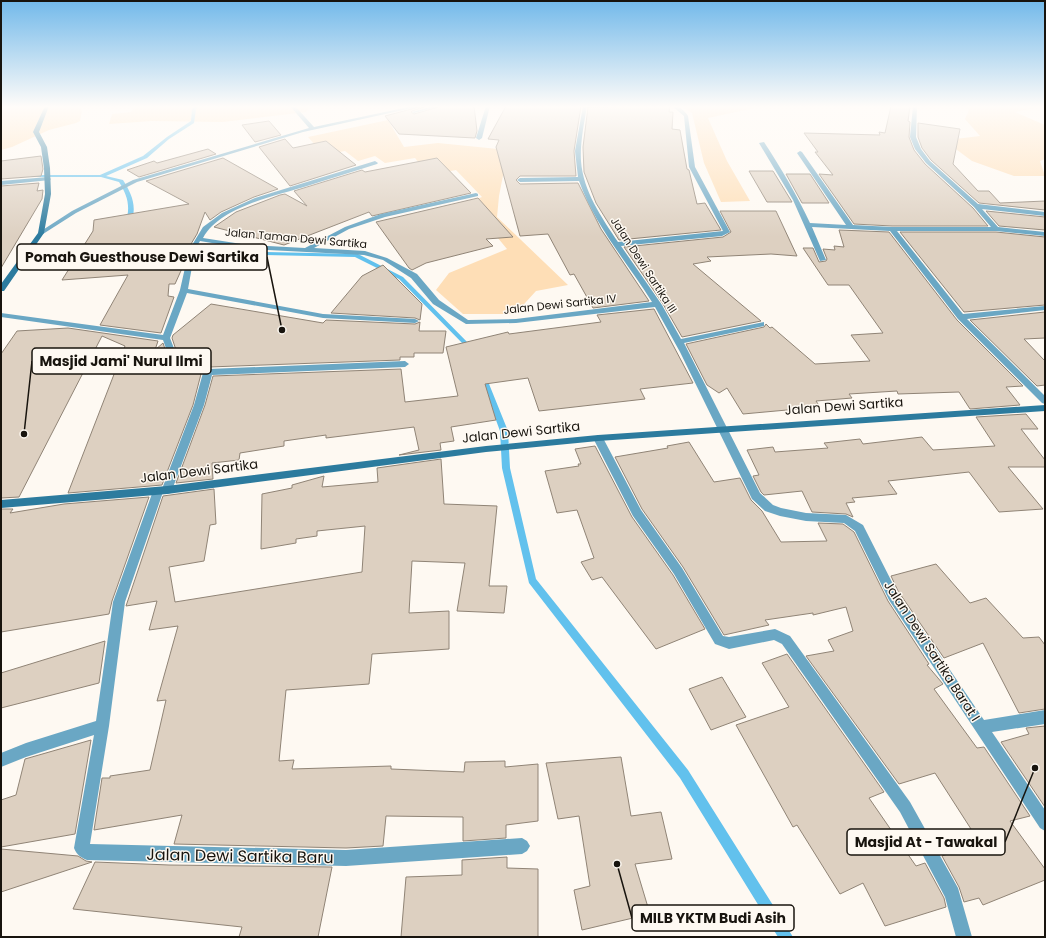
<svg xmlns="http://www.w3.org/2000/svg" width="1046" height="938" font-family="Poppins,sans-serif">
<style>
.green{fill:#fedeb6}
.lines{fill:none;stroke-linecap:round;stroke-linejoin:round}
.stream{fill:#62c1ed;fill-rule:evenodd}
.building{fill:#ddd0c1;stroke:#908476}
.street{fill:#6aa7c4;fill-rule:evenodd}
.secondary{fill:#2c7b9e;fill-rule:evenodd}
.labels{text-anchor:middle;dominant-baseline:central;stroke-width:3;stroke-linejoin:round;paint-order:stroke}
.far-street-label{font-size:11px;fill:#18140e;stroke:#fef9f2}
.street-label{font-size:13px;fill:#18140e;stroke:#fef9f2}
.near-street-label{font-size:16px;fill:#18140e;stroke:#fef9f2}
.leader{fill:none;stroke:#18140e;stroke-width:1.5}
.callout-dot{fill:#18140e;stroke:#fef9f2;stroke-width:1.5}
.callout{fill:#fef9f2;stroke:#18140e;stroke-width:1.5}
.callout-label{font-size:14px;text-anchor:middle;font-weight:bold;fill:#18140e}
</style>
<rect width="100%" height="100%" fill="#fef9f2"/>
<path class="green" d="M1 106H73L78 107 82 110 80 121 76 123 49 130 12 147 1 150Z
M136 106H310L306 112 223 122 152 121 109 124 112 114 131 112Z
M681 106H764L708 118 727 161 750 201 721 202 704 163 692 113Z
M965 106H1045L1015 112 1045 125V159L1040 161 1045 176H1014L972 161 949 144 955 139 980 136 965 119 969 110Z
M388 120 404 147 438 143 508 150 499 196 497 217 568 285 536 291 515 314H463L436 290 449 273 507 249 468 202 482 197 456 170 429 175 415 158 385 163 375 156 358 161 345 151 324 155 308 137Z"/>
<g class="lines">
<path class="stream" d="M195 106H199L196 109 194 123 169 139 147 158 106 176 123 180C132 194 138 208 130 225L125 224C131 208 128 196 119 182L101 177H32L30 176 32 175H100L143 156 167 137 191 121 192 109Z
M177 250 358 254 403 277 475 350 472 352 470 351 399 279 355 257 175 253 174 252Z
M480 372H482L485 374 508 431 510 468 536 579 688 770 793 937H778L680 778 529 583 502 468 500 431 479 374Z"/>
</g>
<path class="building" d="M423 106H428L412 111 411 112 414 114 442 106H474L477 131 475 138 399 134 385 116Z
M506 106H581L574 151 576 176H520L516 180 520 184 578 183 601 229 649 301 593 308 574 274 570 275 548 234 520 236 496 147 499 140 488 139Z
M670 106 669 112H673L672 129 680 130 687 169 689 170 697 204 705 203 721 230 619 240 596 203 584 172 583 147 588 107Z
M891 106H910L908 121 910 122 909 137 914 150 925 164 973 208 988 226H892L854 224 819 174 833 175 815 152H818L804 133 880 135 879 132 885 133Z
M269 121 281 135 255 142 242 125Z
M918 123 960 129 953 164 978 191H989L1000 203 1045 201V210L979 203 931 160 922 148 918 137Z
M285 139 293 148 326 141 356 165 290 186 259 147Z
M208 149 216 154 139 177 127 170 154 161 157 163Z
M41 156 43 169 41 176 1 179V161Z
M223 158 278 189 254 197 221 212 210 220 205 212 197 234 188 249 184 264 175 284H169L168 296 174 297 161 333 100 325 128 275 62 280 93 231 94 220 189 204 146 181Z
M437 158 471 193 372 216 369 212 284 245 214 227 236 212 280 195 285 194 307 206 294 191 362 170 365 172Z
M749 171H773L792 202H767Z
M786 174H810L829 203H802Z
M39 183 37 191 43 190 42 199 1 268V186Z
M478 198 513 237 486 239 493 246 426 263 412 270 409 268 376 222Z
M720 211H776L797 256 771 254 707 257 711 261 693 264 761 321 682 337 663 304 624 247 723 237 731 232Z
M986 211 1045 217V230L999 226Z
M839 230 889 232 957 320 1023 386 1006 387 1020 405 970 409 959 392 898 394 897 391 849 394 852 398 816 401 820 407 743 414 727 388 719 393 707 385 686 344 764 327 766 324 770 328 772 327 815 364 870 361 851 335 883 333 849 285H828L803 248H813L819 262 826 261 827 259 823 249 835 250 834 246 844 247Z
M900 232H996L1045 237V305L964 312Z
M383 265 422 304 420 320 415 318 331 313 362 276Z
M211 304 323 323 326 320 415 324 420 322 419 331H446L443 353H414V357H400V360L209 367 192 361 176 350 172 338 173 335Z
M654 309 693 383 640 389 645 399 539 411 528 378 485 384 496 420 451 427 454 441 440 443 441 450 399 455 419 450 414 427 326 438V435L284 441V446L240 453 239 460 212 463 213 479 176 483 205 405 213 376 401 369 405 402 458 396 446 347 508 332 509 334 601 322 597 315Z
M1045 312V338L1024 339 1045 361V385L1037 386 970 320Z
M68 328 158 341 155 350 163 343 167 355 184 367 201 374 193 405 162 485 68 493 125 346 102 336 19 497 1 498V354L17 331Z
M1026 414 1038 429H1021L1045 460V467H1008L1043 509 999 512 969 472 888 481 897 494 852 498 855 502 846 503 853 517 846 514 812 512 802 491 764 495 761 492 753 476 759 475 747 450 773 447 775 452 828 448 824 443 860 439 863 444 922 437 933 450 995 446 976 417Z
M689 442 714 482 740 478 751 500 762 511 781 542 827 541 818 523 843 524 854 532 888 601 929 664 927 665 943 684 934 689 977 748 984 747 1030 816 1010 821 1045 869V880L983 905 979 898 964 902 959 887 942 856 980 843 935 773 899 784 806 656 834 651 828 640 853 631 846 607 813 615V613L765 620 769 625 724 635 683 567 642 509 615 457 668 448 667 446Z
M595 446 632 517 673 575 705 629 656 649 602 577 592 580 581 562 594 558 577 510 557 513 545 471 579 466 578 464H581L575 449Z
M441 459 444 504 497 506 489 586H507L504 613 457 611 465 563 412 561 409 613 449 611V649L372 654 369 684 286 690 279 761 294 760 292 769 391 766V769L464 772 465 762 505 761V767L538 764V821L506 825V838L463 841V817L386 816 383 846 346 848 174 844 182 815 94 830 102 778H110V776L150 770 166 700 157 701 178 626 149 630 157 601 126 606 163 496 214 489 216 524 210 525 204 561 169 567 175 602 362 572 365 526 317 531V536L296 539V543L261 549 262 494 292 488V485L324 476 322 487 378 482 377 468Z
M149 497 112 601 109 614 1 632V509H13L10 513 64 504Z
M936 564 970 603 986 598 1023 638 1039 637 1045 645V709L1019 713 983 643 944 658 898 591 891 576Z
M105 641 99 683 1 708V673Z
M787 654 884 792 869 798 916 866 925 863 944 898 946 907 885 926 863 883 840 894 797 825 793 827 736 725 789 707 762 663Z
M722 677 746 717 711 730 689 689Z
M1045 726V807L1001 742 1029 734 1026 728Z
M91 740 75 834 1 847V800L16 795 25 759Z
M621 757 631 816 661 812 672 859 635 864 650 914 582 930 574 890 590 886 579 816 558 819 546 763Z
M1 849 78 856 86 861 92 862 1 892Z
M507 857V868L538 869V937H401L406 877 462 875V860Z
M95 862 169 865 332 867 318 937H239L242 927 73 909Z"/>
<g class="lines">
<path class="street" d="M290 106H295L314 127 413 106H422L303 132 137 182 76 213 43 234 38 233 72 211 133 180 309 128Z
M433 106H441L414 113 412 112Z
M486 106H490L482 138 479 140 476 138Z
M583 106H587C584 124 580 143 581 161 583 191 602 218 618 242L723 231 689 167 684 116 672 106C680 106 684 110 688 116L695 167 730 232 722 236 621 246 662 305 681 339 764 322V326L684 343 760 493 773 505 781 508 806 513 846 515 863 525 897 592 984 720 1045 710V724L992 732 1045 810V831L1040 828 889 600 855 531 844 523 806 521 780 516 765 511 752 499 680 352 655 307 516 323 466 324 433 304 411 278 383 260 364 255 248 249 200 241 195 250 188 289 323 314 415 319 419 321 415 323 323 318 187 293 170 338 175 351 191 362 209 369 405 361 409 364 405 367 212 375 204 405 172 490 171 493 167 494 163 492 125 602 109 726 90 844 346 850 522 838 527 841 530 846 527 851 522 854 346 866 87 860C80 857 77 855 74 848L94 735 26 757 1 767V753L26 743 96 721 113 602 153 491 154 488 158 487 162 489 194 405 203 373 185 366 168 354 163 340 1 317V313L163 335 180 290 189 250 203 227 222 213 255 198 375 161 378 163 377 164C354 171 330 179 307 186 275 196 220 207 203 238L248 245 305 248 345 227 381 214 476 193 478 194V196L385 217 349 229 314 248 365 251 387 258 417 274 439 300 468 320 516 319 652 302C627 262 595 226 579 181L520 182 517 180 520 178 578 177 575 151Z
M913 106H917L916 137 921 149 930 161 978 204 1045 212V216L982 209 998 227 1045 232V236L996 231H897L963 314 1045 306V310L967 319 1045 396V404L1042 403 958 319 890 231 812 227 826 260 820 261 793 200 759 143 764 142C781 168 797 195 810 223L846 225 797 153 800 151 802 152 853 225 892 227H991L974 207 926 163 915 149 910 137Z
M48 177 51 179 50 180 1 185V181Z
M598 435 603 438 641 510 682 568 723 636 729 637 775 629 790 636 910 802 958 888 972 937H956L945 897 900 812 782 644 774 640 729 649 715 644 674 574 633 516 593 438Z"/>
<path class="secondary" d="M45 106H49L39 132 47 147 50 168 51 194 44 233 4 291H1V284L38 233 45 194 44 168 41 147 33 132Z
M1045 405V411L598 441 486 452 167 494 1 508V500L167 486 486 446 598 435Z"/>
</g>
<linearGradient id="sky" x2="0" y2="1"><stop stop-color="#72b9ea"/><stop offset="0.45" stop-color="#fffcf9"/><stop offset="1" stop-color="#fffcf9" stop-opacity="0"/></linearGradient>
<rect width="1046" height="237" fill="url(#sky)"/>
<g class="labels">
<g class="far-street-label">
<text transform="translate(296 238) rotate(5)">Jalan Taman Dewi Sartika</text>
<text transform="translate(644 265) rotate(57)">Jalan Dewi Sartika III</text>
<text transform="translate(560 304) rotate(-6)">Jalan Dewi Sartika IV</text>
</g>
<g class="street-label">
<text transform="translate(844 406) rotate(-4)">Jalan Dewi Sartika</text>
<text transform="translate(521 432) rotate(-6)">Jalan Dewi Sartika</text>
<text transform="translate(199 471) rotate(-7)">Jalan Dewi Sartika</text>
<text transform="translate(932 651) rotate(57)">Jalan Dewi Sartika Barat I</text>
</g>
<g class="near-street-label">
<text transform="translate(240 856) rotate(1)">Jalan Dewi Sartika Baru</text>
</g>
</g>
<path class="leader" d="M282 330L267 257M24 434L32 361M1035 768L1005 842M617 864L632 918"/>
<g class="callout-dot">
<circle cx="282" cy="330" r="4"/>
<circle cx="24" cy="434" r="4"/>
<circle cx="1035" cy="768" r="4"/>
<circle cx="617" cy="864" r="4"/>
</g>
<g class="callout">
<rect x="17" y="244" width="250" height="26" rx="4"/>
<rect x="32" y="348" width="179" height="26" rx="4"/>
<rect x="847" y="829" width="158" height="26" rx="4"/>
<rect x="632" y="905" width="162" height="26" rx="4"/>
</g>
<g class="callout-label">
<text x="142" y="262">Pomah Guesthouse Dewi Sartika</text>
<text x="121" y="366">Masjid Jami' Nurul Ilmi</text>
<text x="926" y="847">Masjid At - Tawakal</text>
<text x="713" y="923">MILB YKTM Budi Asih</text>
</g>
<rect width="1046" height="938" fill="none" stroke="#18140e" stroke-width="4"/>
</svg>
